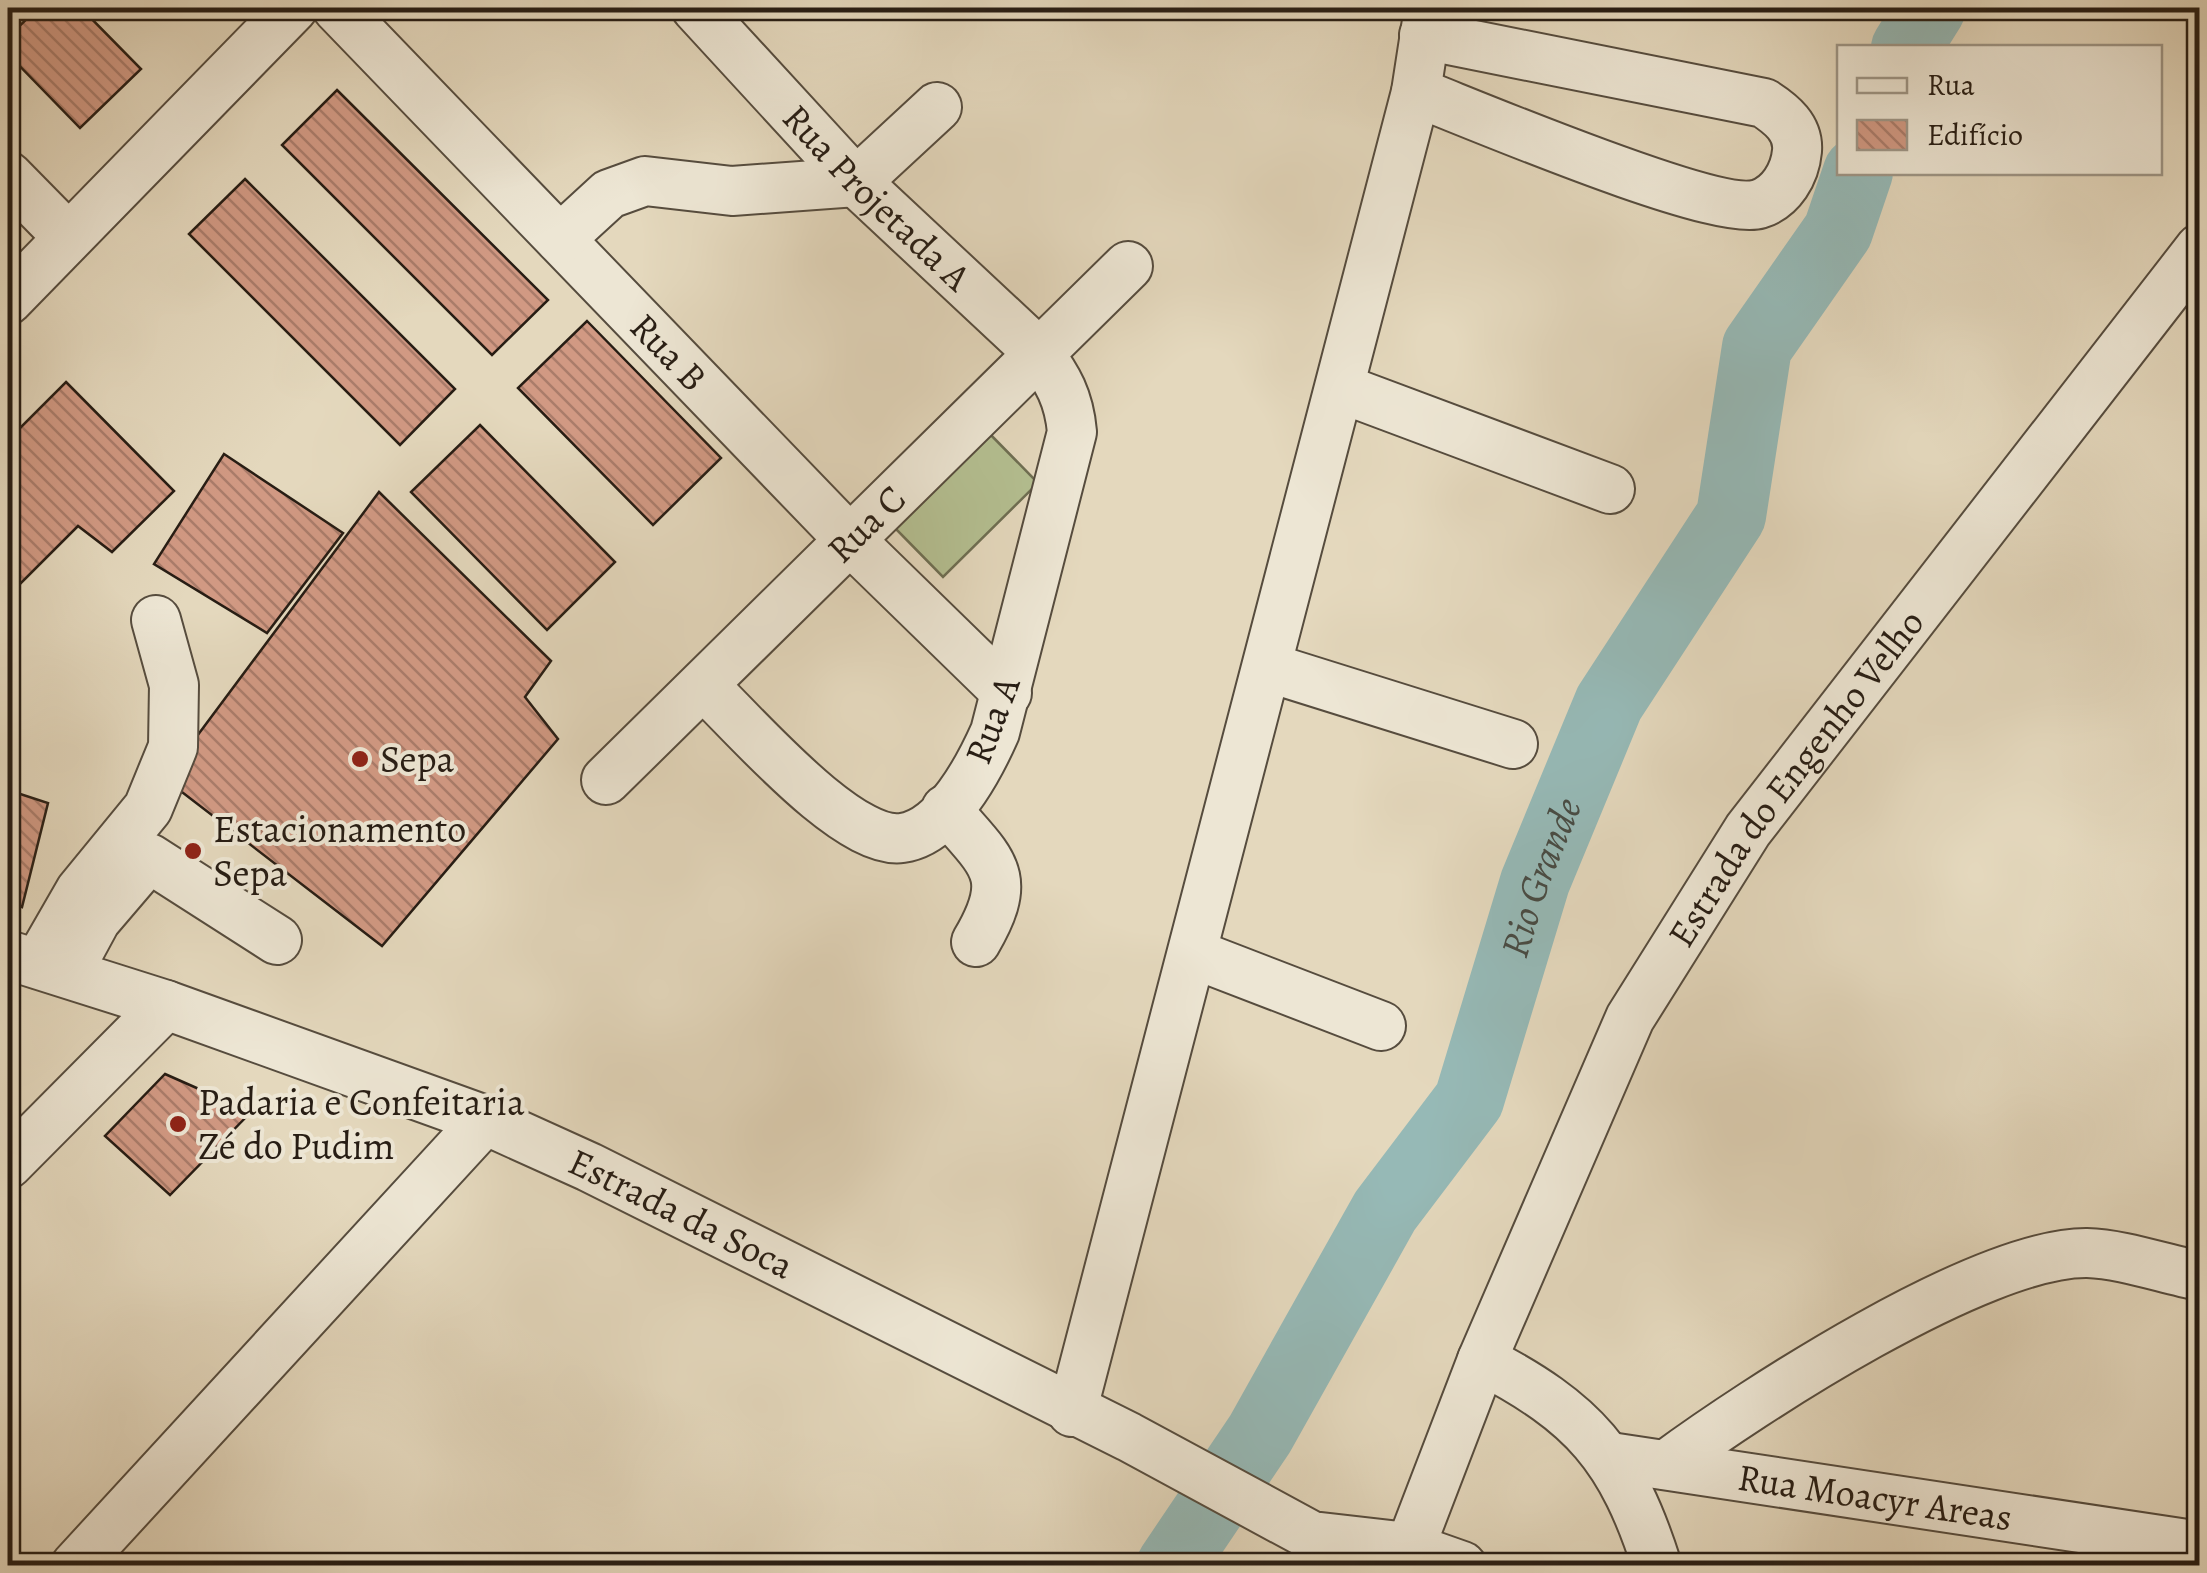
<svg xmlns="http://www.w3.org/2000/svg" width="2207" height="1573" font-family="Alegreya,serif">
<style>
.pitch{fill:#b4bf91;stroke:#6e6e52;stroke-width:2.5}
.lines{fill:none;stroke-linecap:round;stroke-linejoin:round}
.river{stroke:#96b9b6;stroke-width:70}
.building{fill:url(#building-back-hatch);stroke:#271d14;stroke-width:2.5}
.minor-casing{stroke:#564c3e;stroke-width:52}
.minor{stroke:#ede6d4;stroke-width:48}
.poi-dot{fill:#8f2418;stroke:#ede6d4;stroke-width:4}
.labels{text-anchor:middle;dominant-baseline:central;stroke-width:8;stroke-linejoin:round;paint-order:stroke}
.street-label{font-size:38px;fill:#271d14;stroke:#ede6d4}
.poi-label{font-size:38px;fill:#271d14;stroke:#ede6d4;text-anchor:start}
.water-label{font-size:40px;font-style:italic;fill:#484c45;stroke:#ede6d4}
</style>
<defs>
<pattern id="building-back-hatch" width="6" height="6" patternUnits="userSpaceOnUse" patternTransform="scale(2.5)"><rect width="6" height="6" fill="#d19983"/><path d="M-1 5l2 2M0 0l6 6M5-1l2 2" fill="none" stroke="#aa7c6a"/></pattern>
</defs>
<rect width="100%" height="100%" fill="#e4d8bd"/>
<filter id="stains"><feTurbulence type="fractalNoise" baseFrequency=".002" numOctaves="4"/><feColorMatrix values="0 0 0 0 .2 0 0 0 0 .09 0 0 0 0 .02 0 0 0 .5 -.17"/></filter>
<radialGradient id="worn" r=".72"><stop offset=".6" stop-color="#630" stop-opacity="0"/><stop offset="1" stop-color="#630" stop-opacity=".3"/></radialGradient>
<path class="pitch" d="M985 429 1038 483 943 577 890 523Z"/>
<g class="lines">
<g class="river">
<path d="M1906 48 1931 8"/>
<path id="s1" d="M1171 1566 1260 1434 1385 1211 1469 1100 1535 882 1609 703 1731 516 1757 347 1838 231 1858 172"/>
</g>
</g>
<path class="building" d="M38 8H81L141 69 80 128 8 54V37Z
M337 90 548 300 492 355 282 145Z
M245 179 455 389 400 445 189 234Z
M587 321 721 458 653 525 518 388Z
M66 382 174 491 112 552 78 526 8 596V440Z
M480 425 615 562 547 630 411 492Z
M224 454 343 533 267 633 154 564Z
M379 492 551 661 525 697 558 739 382 946 165 779Z
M8 790 48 803 22 907 8 902Z
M165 1074 251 1112 170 1195 105 1136Z"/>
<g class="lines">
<g class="minor-casing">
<g id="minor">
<path id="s2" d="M337 8 852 542 1007 693"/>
<path id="s3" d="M696 8 856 182 1038 352C1058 379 1069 398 1072 432L995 732C979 768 946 832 902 838 848 846 743 723 704 686"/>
<path d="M1416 92C1473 114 1714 217 1759 204 1781 197 1795 174 1797 151 1799 128 1781 114 1764 103L1424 35"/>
<path d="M8 176 67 236"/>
<path d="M560 239 609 194 645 181 732 191 856 182 937 107"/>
<path d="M8 300 293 8"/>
<path d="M1340 388 1610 489"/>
<path d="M1267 667 1513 744"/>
<path id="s4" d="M606 780 1128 266"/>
<path d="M946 809C992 863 1016 874 976 942"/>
<path d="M1194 954 1381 1026"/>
<path id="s5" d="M8 955 166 1005 485 1120 589 1167 1129 1437 1312 1536 1408 1547 1462 1566"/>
<path d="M76 957 96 920 149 858 277 940"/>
<path d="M38 964 80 891 148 808 173 747 174 685 156 620"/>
<path d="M8 1164 166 1005"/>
<path d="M1482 1360C1584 1413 1622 1456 1657 1566"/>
<path d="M1072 1412 1416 92 1429 8"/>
<path id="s6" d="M1610 1457 2200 1546"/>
<path d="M1666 1465C1753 1401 1981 1252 2087 1253 2123 1254 2164 1269 2200 1276"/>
<path d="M75 1566 485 1120"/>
<path id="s7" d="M1403 1566 1482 1360 1630 1018 1748 830 2200 248"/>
</g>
</g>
<use href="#minor" class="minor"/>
</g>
<g class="poi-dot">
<circle cx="360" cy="759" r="10"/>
<circle cx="193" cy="851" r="10"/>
<circle cx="178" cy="1124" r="10"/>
</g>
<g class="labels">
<g class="street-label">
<text stroke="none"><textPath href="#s3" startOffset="262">Rua Projetada A</textPath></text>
<text stroke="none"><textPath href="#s2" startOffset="478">Rua B</textPath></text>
<text stroke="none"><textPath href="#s4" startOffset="365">Rua C</textPath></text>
<text transform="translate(992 720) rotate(-69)">Rua A</text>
<text stroke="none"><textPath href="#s7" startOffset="885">Estrada do Engenho Velho</textPath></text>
<text stroke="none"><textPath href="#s5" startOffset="722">Estrada da Soca</textPath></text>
<text stroke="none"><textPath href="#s6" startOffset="268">Rua Moacyr Areas</textPath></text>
</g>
<g class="poi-label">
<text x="380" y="759">Sepa</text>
<text x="213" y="829">Estacionamento<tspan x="213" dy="44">Sepa</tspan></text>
<text x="198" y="1102">Padaria e Confeitaria<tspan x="198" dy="44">Zé do Pudim</tspan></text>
</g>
<g class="water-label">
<text stroke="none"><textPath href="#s1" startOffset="788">Rio Grande</textPath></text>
</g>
</g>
<rect width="2207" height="1573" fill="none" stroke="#e4d8bd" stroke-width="40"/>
<rect x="10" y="10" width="2187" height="1553" fill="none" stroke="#271d14" stroke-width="5"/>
<rect x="20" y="20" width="2167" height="1533" fill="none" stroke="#271d14" stroke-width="2.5"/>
<rect x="1837" y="45" width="325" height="130" fill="#ede6d4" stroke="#9e9687" stroke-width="2.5"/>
<rect x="1857" y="78" width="50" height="15" fill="#ede6d4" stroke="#9e9687" stroke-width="2.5"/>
<text x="1927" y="95" font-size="30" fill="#271d14">Rua</text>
<rect x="1857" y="120" width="50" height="30" fill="url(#building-back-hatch)" stroke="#9e9687" stroke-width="2.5"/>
<text x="1927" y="145" font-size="30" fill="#271d14">Edifício</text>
<rect width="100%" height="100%" filter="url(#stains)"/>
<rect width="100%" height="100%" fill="url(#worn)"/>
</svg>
